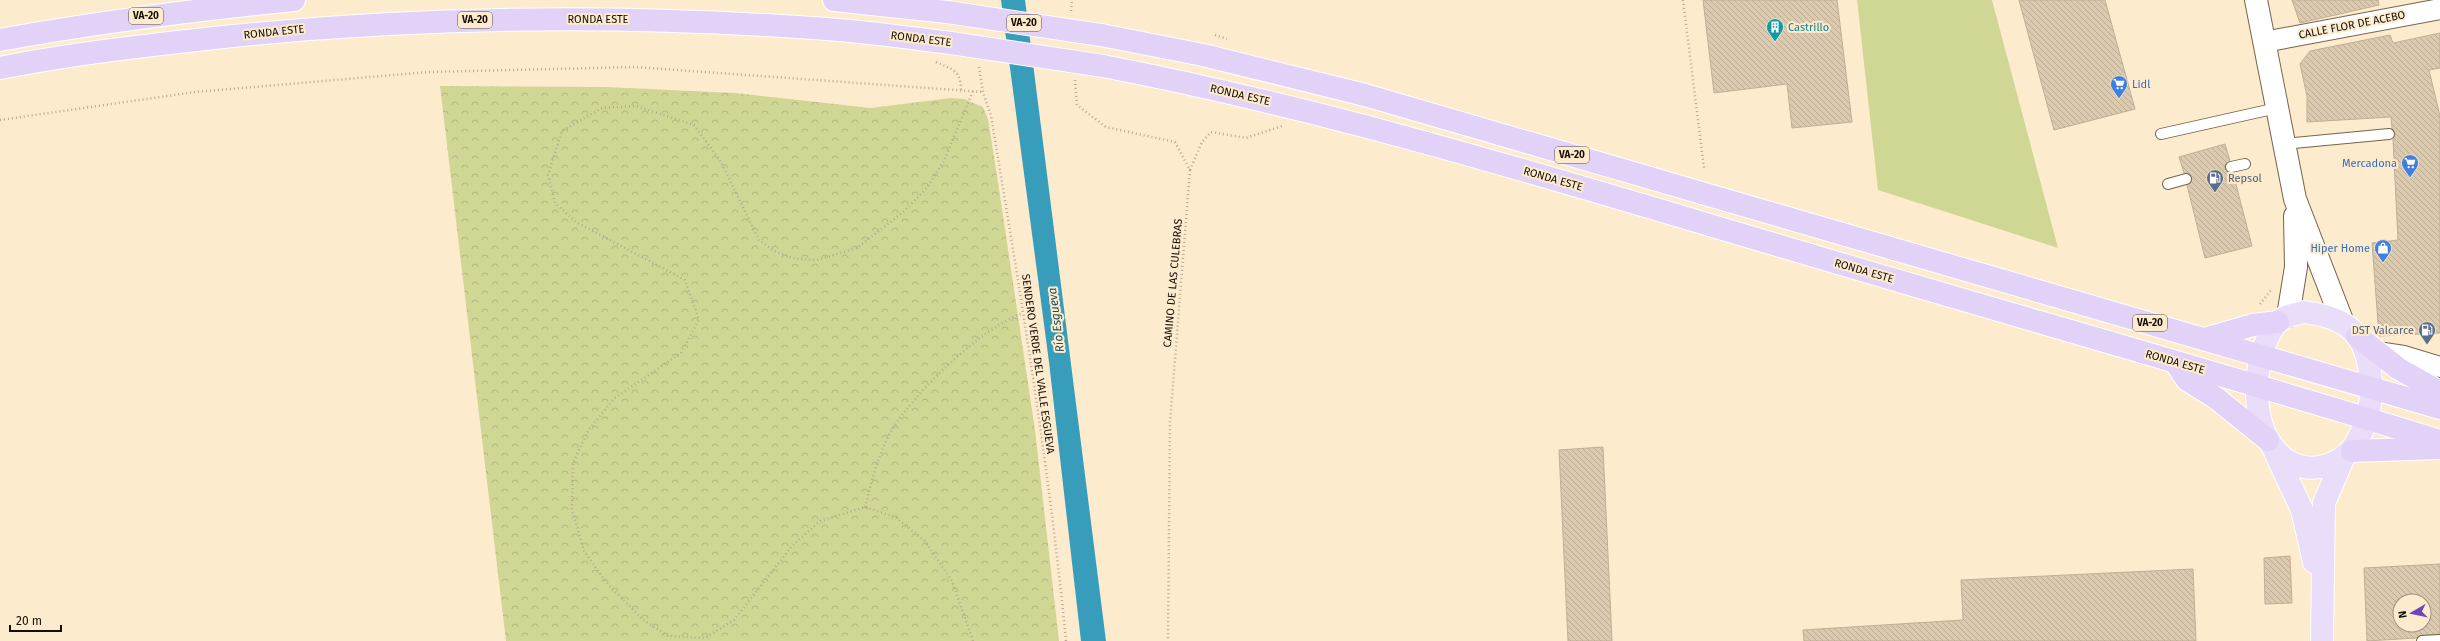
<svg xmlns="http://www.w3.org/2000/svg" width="2440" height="641" font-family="'Fira Sans',sans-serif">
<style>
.grass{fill:#d0d795}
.park{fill:url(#park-crowns)}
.water{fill:#379dbb}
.building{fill:url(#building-back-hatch);stroke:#c0af93;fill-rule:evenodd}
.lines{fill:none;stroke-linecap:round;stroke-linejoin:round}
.service-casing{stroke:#74644b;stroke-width:12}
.minor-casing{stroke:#74644b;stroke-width:22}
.tertiary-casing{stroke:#74644b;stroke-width:24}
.primary-casing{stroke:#fff;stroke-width:24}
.trunk-casing{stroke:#fff;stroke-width:24}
.path{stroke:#b7a891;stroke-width:2.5;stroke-dasharray:1 3;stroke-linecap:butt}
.service{stroke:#fff;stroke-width:10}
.minor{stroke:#fff;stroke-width:20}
.tertiary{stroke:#fff;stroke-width:22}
.primary{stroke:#e9ddfa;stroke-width:22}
.trunk{stroke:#e2d2f8;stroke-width:22}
.trunk-bridge-casing{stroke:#fff;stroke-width:24;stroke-linecap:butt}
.trunk-bridge{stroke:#e2d2f8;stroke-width:22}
.labels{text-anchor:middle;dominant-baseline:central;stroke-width:4;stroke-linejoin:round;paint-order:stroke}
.shield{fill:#fdebce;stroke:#5b5041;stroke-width:1}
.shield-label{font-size:10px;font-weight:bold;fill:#150e05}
.street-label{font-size:11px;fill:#150e05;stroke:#fdebce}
.culture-label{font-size:11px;fill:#0d838f;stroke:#fdebce;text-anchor:start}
.shop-label{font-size:11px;fill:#366cbe;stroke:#fdebce;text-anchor:end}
.service-label{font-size:11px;fill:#4e5e75;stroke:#fdebce;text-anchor:start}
.water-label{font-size:12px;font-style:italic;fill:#214c59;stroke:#fdebce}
</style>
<defs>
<pattern id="park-crowns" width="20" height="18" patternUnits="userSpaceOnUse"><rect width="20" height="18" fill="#d0d795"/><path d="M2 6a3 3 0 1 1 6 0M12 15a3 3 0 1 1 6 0" fill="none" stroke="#b2b77f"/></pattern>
<pattern id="building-back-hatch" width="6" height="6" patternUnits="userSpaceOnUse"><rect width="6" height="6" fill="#dccaae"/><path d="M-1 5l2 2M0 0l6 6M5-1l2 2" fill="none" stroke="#bcac94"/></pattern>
</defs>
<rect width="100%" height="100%" fill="#fdebce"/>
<path class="grass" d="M1857 0H1992L2058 248 1878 190Z"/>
<path class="park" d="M440 86 607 87 735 93 871 108 951 98 964 99 983 107 988 119 998 182 1035 430 1059 641H506Z"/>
<path class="water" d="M1001 0H1025L1106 641H1081L1049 362Z"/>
<path class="building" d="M1703 0H1837L1852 122 1792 128 1787 84 1714 93Z
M2019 0H2105L2135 109 2054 130Z
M2292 0H2378L2379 5 2300 23Z
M2440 33V68L2429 70 2440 116V333L2379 336 2372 243 2398 240 2393 139 2395 134 2392 128 2391 117 2307 122V96L2300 64 2310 51 2390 35 2393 43Z
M2225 144 2230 161 2225 165V169L2229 173H2233L2252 246 2205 258 2187 185 2191 183 2192 178 2188 173H2184L2179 157Z
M1603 447 1612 641H1568L1559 450Z
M2290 556 2292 603 2265 604 2264 558Z
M2440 564V634L2421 635 2416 638 2367 641 2364 568ZM2400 601H2424V625H2400Z
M2193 569 2196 641H1804L1803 630 1963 620 1961 580Z"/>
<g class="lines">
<g class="service-casing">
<path id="service" d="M2161 134 2277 108
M2284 144 2389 134
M2231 167 2245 164
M2168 184 2186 179
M2422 641 2440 640"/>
</g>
<g class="minor-casing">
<path id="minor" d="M2264 42 2440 9
M2377 352 2404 356 2440 367"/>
</g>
<g class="tertiary-casing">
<path id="tertiary" d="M2256 0 2295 199 2343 323
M2288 316 2296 267 2295 216"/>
</g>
<g class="primary-casing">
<path id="primary" d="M2304 312C2317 314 2330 316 2342 323 2373 339 2376 393 2366 422 2357 444 2351 456 2328 465 2313 470 2298 468 2285 459 2253 435 2252 383 2264 347 2267 339 2272 327 2279 321 2286 315 2296 314 2304 312Z
M2275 452 2302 510 2314 562
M2322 641 2324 503 2343 459"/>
</g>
<g class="trunk-casing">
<path id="trunk" d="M834 0 947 12
M1101 35 1203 55 1365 95 2440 408
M0 40C98 22 195 10 294 0
M1103 66C1332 110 1554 179 1777 245 1998 311 2220 373 2440 441
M0 68C70 54 142 46 214 38 418 16 623 14 827 29 869 32 910 38 951 43
M2357 336 2399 369 2440 392
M2204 339 2253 325 2278 322
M2175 362 2187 380 2216 398 2268 440
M2352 451 2440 448"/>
</g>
<path class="path" d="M1683 0 1704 168
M1071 11 1072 0
M1215 35 1227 39
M936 62C953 70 961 70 961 91
M979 67 983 92 991 116C1020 290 1049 465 1066 641
M1075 80 1077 105 1106 127 1175 142 1190 170 1170 422 1168 641
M0 120 195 92 429 72 635 67 983 92
M1190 170 1202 142 1211 132 1246 138 1282 126
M2260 304 2272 289
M865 507C872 481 878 453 892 430 915 392 981 328 1023 313
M973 641 952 581 924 540 895 517 865 507 820 521 792 546 734 620 705 638 668 636 642 619 606 582 584 551 572 509 573 463 589 429 615 398 681 353 699 320 685 280 576 222 555 203 548 175 562 131 602 108 636 106 694 125 721 162 759 240 774 251 796 259 817 260 857 248 902 213 927 188 944 161 973 91"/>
<use href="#service" class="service"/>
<use href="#minor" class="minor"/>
<use href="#tertiary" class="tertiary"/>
<use href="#primary" class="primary"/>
<use href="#trunk" class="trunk"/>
<g class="trunk-bridge-casing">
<path id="trunk-bridge" d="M947 12 1101 35
M951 43 1103 66"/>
</g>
<use href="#trunk-bridge" class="trunk-bridge"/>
</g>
<defs>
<g id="building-pin" transform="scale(0.9)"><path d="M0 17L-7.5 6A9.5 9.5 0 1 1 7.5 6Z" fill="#0f9aa8" stroke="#fdebce"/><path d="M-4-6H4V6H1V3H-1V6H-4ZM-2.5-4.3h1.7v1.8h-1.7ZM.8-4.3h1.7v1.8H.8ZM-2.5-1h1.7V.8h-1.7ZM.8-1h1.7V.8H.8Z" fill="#fff"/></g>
<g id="supermarket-pin" transform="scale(0.9)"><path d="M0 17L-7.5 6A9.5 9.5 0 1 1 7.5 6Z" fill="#3f7fe0" stroke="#fdebce"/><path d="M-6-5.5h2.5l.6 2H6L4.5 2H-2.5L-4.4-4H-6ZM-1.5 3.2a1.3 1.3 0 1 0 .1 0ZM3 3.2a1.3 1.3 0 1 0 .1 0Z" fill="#fff"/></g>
<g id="fuel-pin" transform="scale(0.9)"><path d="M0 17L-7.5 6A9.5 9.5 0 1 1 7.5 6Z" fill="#5c6f8a" stroke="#fdebce"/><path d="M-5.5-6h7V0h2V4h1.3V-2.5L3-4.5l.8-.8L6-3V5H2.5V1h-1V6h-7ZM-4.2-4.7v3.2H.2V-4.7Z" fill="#fff"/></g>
<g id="shop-pin" transform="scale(0.9)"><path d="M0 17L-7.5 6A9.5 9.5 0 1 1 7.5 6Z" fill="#3f7fe0" stroke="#fdebce"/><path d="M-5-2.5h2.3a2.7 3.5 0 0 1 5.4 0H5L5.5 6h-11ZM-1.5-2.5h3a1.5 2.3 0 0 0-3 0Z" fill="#fff"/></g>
</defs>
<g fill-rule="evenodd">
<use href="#building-pin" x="1775" y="27"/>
<use href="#supermarket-pin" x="2119" y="84"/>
<use href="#supermarket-pin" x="2410" y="163"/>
<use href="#fuel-pin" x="2215" y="178"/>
<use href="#shop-pin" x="2383" y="248"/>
<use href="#fuel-pin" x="2427" y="330"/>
</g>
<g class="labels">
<g class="shield">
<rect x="129" y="8" width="34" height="16" rx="3"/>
<rect x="458" y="12" width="34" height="16" rx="3"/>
<rect x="1007" y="15" width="34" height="16" rx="3"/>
<rect x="1555" y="147" width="34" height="16" rx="3"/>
<rect x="2133" y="315" width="34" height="16" rx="3"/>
</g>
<g class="shield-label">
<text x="146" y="16">VA-20</text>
<text x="475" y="20">VA-20</text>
<text x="1024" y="23">VA-20</text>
<text x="1572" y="155">VA-20</text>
<text x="2150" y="323">VA-20</text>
</g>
<g class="street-label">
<text x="598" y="19">RONDA ESTE</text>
<text transform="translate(2352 25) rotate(-11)">CALLE FLOR DE ACEBO</text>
<text transform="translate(274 32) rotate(-6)">RONDA ESTE</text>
<text transform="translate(921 39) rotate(7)">RONDA ESTE</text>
<text transform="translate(1240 95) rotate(13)">RONDA ESTE</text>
<text transform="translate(1553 179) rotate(16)">RONDA ESTE</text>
<text transform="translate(1864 271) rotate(16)">RONDA ESTE</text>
<text transform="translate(1173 283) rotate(-85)">CAMINO DE LAS CULEBRAS</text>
<text transform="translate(2175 362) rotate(16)">RONDA ESTE</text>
<text transform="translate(1038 364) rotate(82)">SENDERO VERDE DEL VALLE ESGUEVA</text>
</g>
<g class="culture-label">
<text x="1788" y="27">Castrillo</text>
</g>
<g class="shop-label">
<text x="2132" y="84" text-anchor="start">Lidl</text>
<text x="2397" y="163">Mercadona</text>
<text x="2370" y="248">Hiper Home</text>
</g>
<g class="service-label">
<text x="2228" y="178">Repsol</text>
<text x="2414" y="330" text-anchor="end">DST Valcarce</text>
</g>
<g class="water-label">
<text transform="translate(1056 320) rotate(-97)">Río Esgueva</text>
</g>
</g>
<g transform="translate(2412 613) rotate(261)"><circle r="19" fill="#fdebce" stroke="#a0937e"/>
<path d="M0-3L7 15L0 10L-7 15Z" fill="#6f46be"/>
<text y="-6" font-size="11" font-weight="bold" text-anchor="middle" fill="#150e05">N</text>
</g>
<path d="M10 625v6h51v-6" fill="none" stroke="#150e05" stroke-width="2"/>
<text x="16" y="625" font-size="12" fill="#150e05" stroke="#fdebce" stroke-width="3" paint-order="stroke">20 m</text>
</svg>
